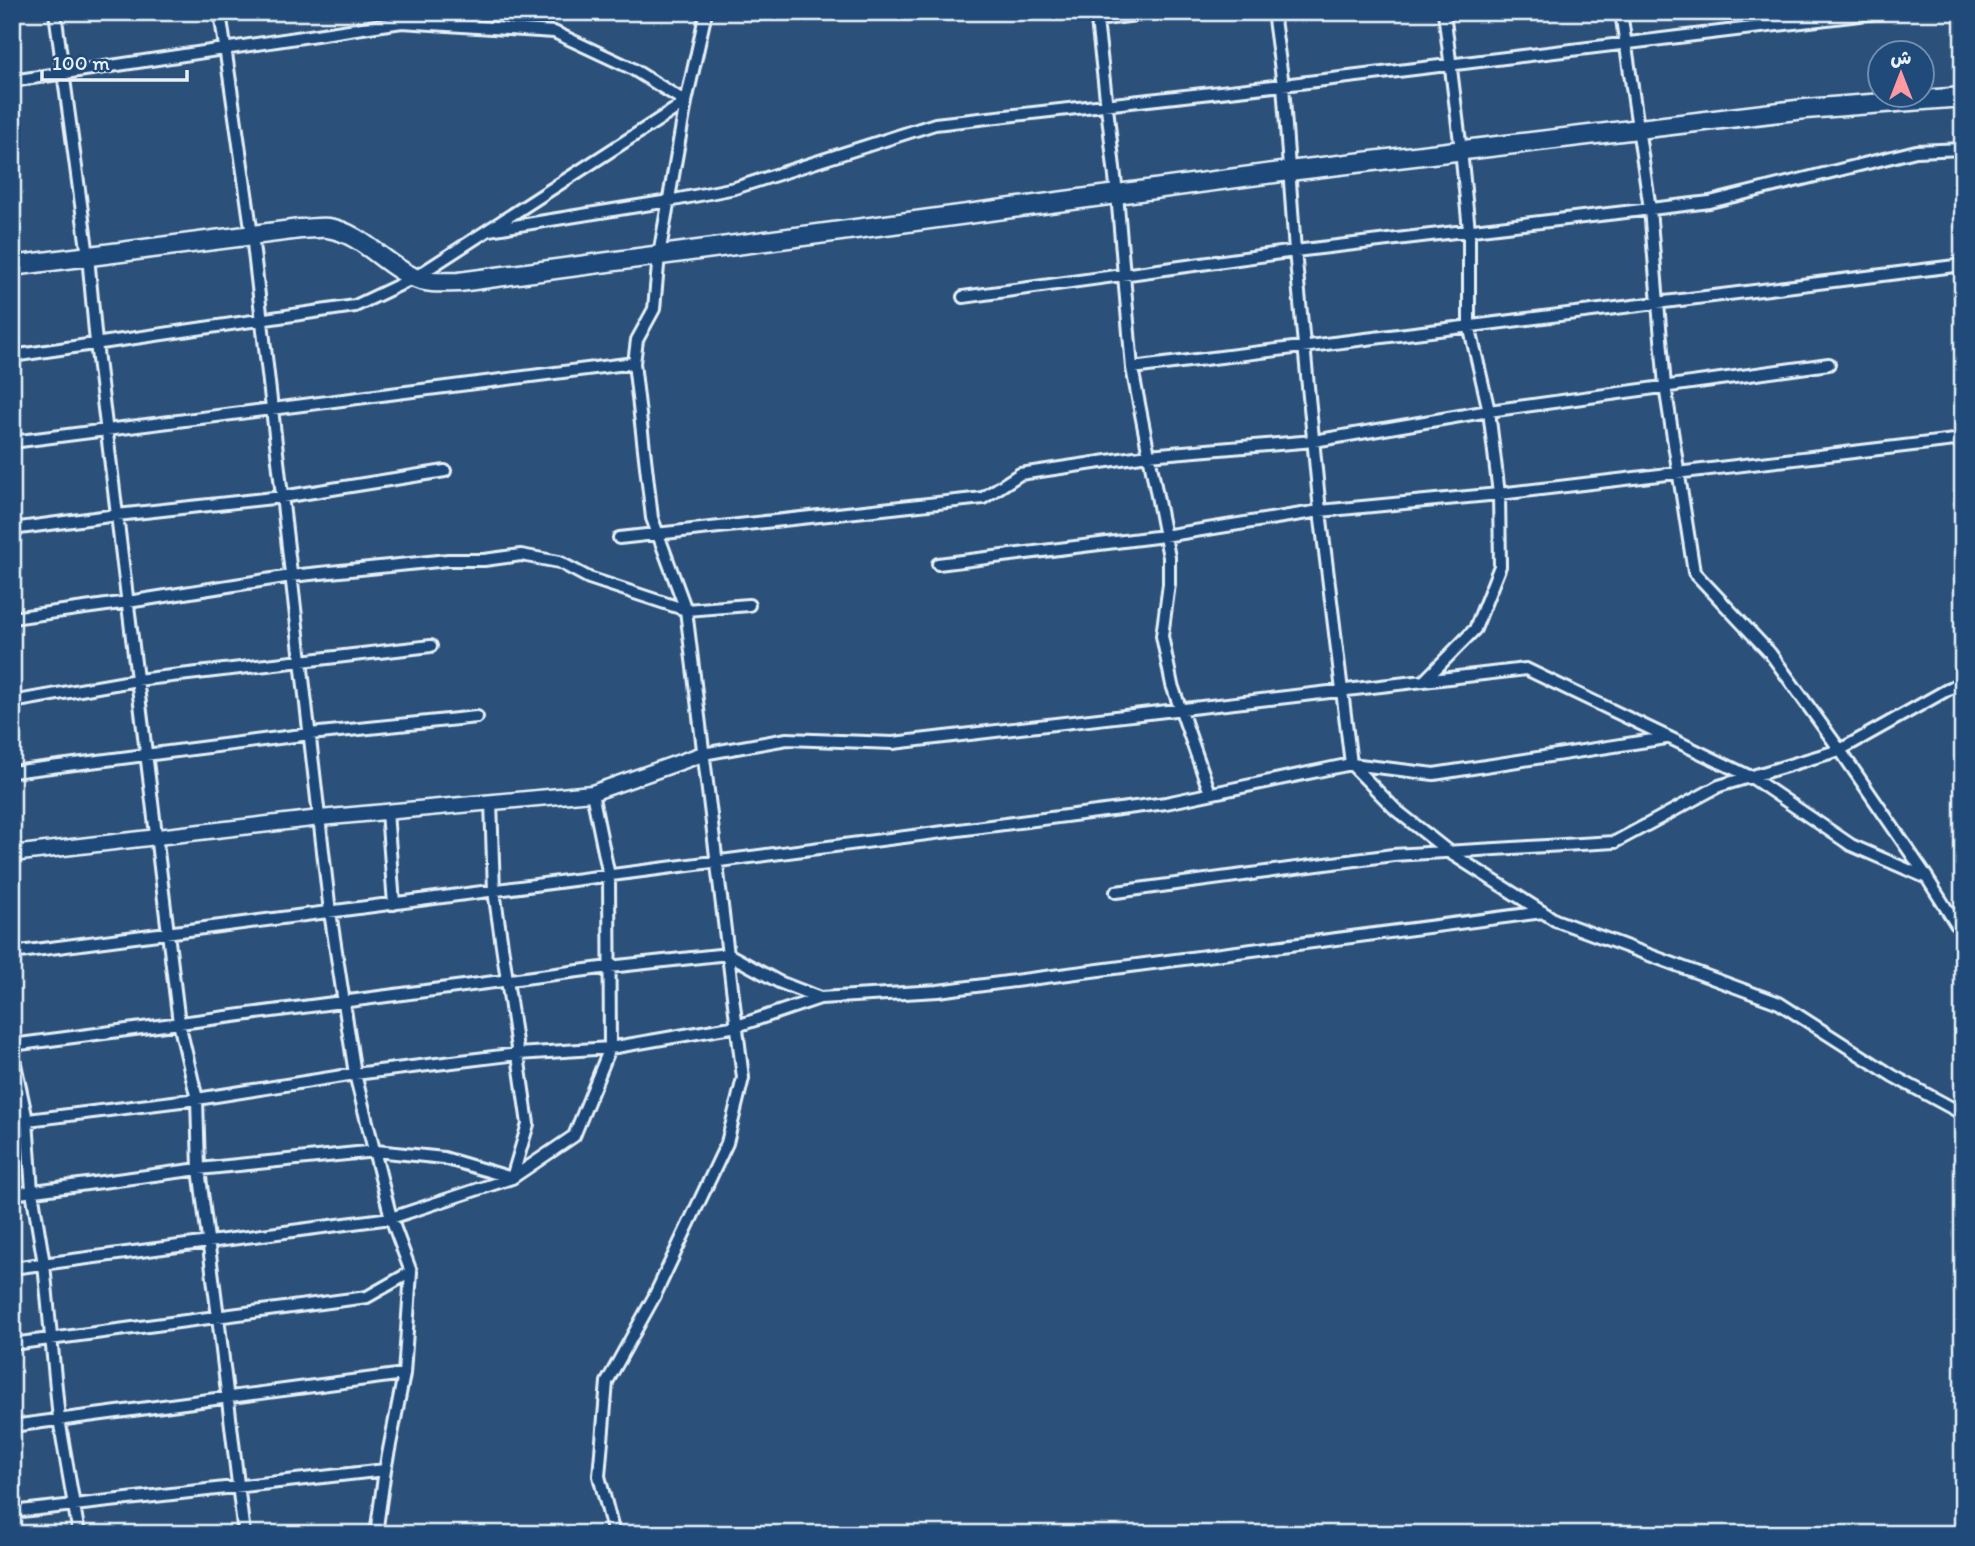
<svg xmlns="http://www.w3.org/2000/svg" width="1975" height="1546" font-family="Itim,'Playpen Sans Arabic',sans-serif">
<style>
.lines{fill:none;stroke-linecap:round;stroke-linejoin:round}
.minor-casing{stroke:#e8f1f8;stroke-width:16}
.tertiary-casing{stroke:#e8f1f8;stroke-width:19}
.primary-casing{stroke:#e8f1f8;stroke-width:23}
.minor{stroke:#1f4a7a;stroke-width:10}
.tertiary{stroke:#1f4a7a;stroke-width:14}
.primary{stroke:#1f4a7a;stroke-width:18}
</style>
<rect width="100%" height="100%" fill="#2b517b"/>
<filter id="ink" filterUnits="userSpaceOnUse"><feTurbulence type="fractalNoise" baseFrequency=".0143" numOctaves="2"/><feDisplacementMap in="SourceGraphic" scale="14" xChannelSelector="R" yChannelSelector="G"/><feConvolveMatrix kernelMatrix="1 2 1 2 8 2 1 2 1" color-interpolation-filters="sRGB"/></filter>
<g filter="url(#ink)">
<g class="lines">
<g class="minor-casing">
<path id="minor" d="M55 12 88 256 96 343 179 1023 197 1099 199 1169 218 1317 244 1534
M220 12 252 235 330 912 355 1074 391 1218 411 1272 404 1374 385 1470 376 1534
M1096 12 1117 194 1132 368 1169 557V584L1162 636 1172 685 1210 793
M1273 12 1283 85 1295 251 1320 511 1351 764 1396 810 1449 852 1555 920 1779 1003 1893 1076 1963 1114
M1621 12 1650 209 1665 386 1694 572 1770 653 1840 750 1927 877
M1097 20 1160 12
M12 81 402 22 554 32 631 68 686 102
M489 230 669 201 735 188 935 124 1283 85 1884 12
M963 297 1295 251 1710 202 1916 151 1963 149
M12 356 355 306 414 278 686 102
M1132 368 1963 265
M12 442 634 363
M12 529 117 515 282 497 445 471
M619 538 983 498 1020 474 1148 455 1314 441 1489 411 1829 364
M938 564 1164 536 1320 511 1499 494 1963 439
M12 618 128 602 291 576 448 560H484L521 555 559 562 589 578 686 610 749 605
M1425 680 1475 629 1500 566 1499 494 1489 411 1469 325V230L1461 150 1444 12
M12 702 137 680 431 646
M703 754 787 739 893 743 1526 669 1751 777 1851 845 1927 878 1963 935
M12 772 310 734 477 717
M387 812 394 904
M1116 892 1393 855 1615 842 1719 786 1840 750 1963 681
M12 953 1166 803 1351 764 1434 774 1666 738
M12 1045 609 967 728 954 779 982 820 998 938 991 1543 912
M12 1050 27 1120 32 1191 44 1264 59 1419 79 1534
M12 1122 197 1099 355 1074 518 1054 610 1048 737 1026 820 998
M12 1194 199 1169 376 1151 444 1158 512 1178 574 1136 610 1048 609 876 592 793
M12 1268 391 1218 512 1178 528 1124 494 891 491 802
M12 1344 367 1297 411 1272
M12 1426 404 1374
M12 1512 385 1470
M614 1534 599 1476 607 1382 654 1297 727 1143 743 1078 686 610 652 518 634 363 637 340 654 309 659 255 686 102 706 12"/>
</g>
<g class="tertiary-casing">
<path id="tertiary" d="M12 854 320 818 592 793 703 754"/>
</g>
<g class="primary-casing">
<path id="primary" d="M12 266 300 229C310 229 319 227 328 228 362 233 384 265 415 278 429 284 444 282 459 282L1289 171 1805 109 1963 97"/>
</g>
<use href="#minor" class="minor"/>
<use href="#tertiary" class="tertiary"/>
<use href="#primary" class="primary"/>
</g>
</g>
<rect width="1975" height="1546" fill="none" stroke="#1f4a7a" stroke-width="42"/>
<rect x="21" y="21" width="1933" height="1504" fill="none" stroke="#e8f1f8" stroke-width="2.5" filter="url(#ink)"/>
<g transform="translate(1901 74)"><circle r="33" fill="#1f4a7a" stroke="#6f8dac" stroke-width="2"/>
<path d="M0-5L12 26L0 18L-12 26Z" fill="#ff9aa2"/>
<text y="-10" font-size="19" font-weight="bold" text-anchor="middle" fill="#e8f1f8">ش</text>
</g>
<path d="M42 70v10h145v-10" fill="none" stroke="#e8f1f8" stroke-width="3.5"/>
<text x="52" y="70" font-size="21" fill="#e8f1f8" stroke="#1f4a7a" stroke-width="5" paint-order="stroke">100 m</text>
</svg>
